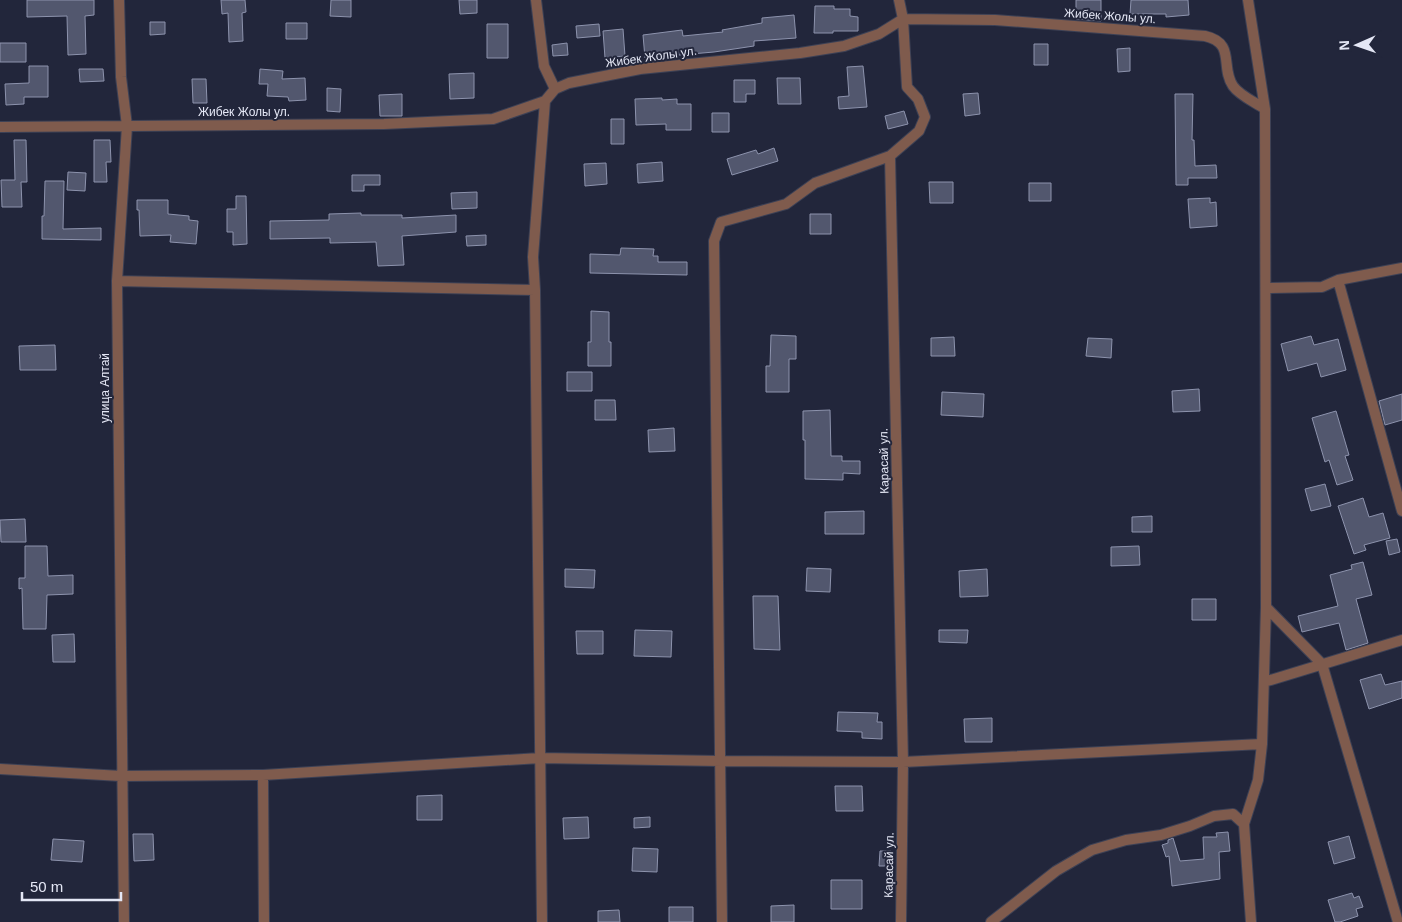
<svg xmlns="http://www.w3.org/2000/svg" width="1402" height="922" font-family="Arial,sans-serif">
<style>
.building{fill:#52576e;stroke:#8d93ad}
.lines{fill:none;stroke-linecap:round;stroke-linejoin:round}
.street-casing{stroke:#3d4155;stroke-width:12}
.street{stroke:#7f5b4d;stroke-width:10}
.labels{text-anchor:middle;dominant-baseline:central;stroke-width:4;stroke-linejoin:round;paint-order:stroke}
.street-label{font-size:12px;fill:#e4e7f5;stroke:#22263b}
</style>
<rect width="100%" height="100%" fill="#22263b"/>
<path class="building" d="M27 0H94V15L85 16 86 54 68 55 67 16 27 17Z
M221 0H245L246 12 242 13 243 41 229 42 228 13 222 14Z
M331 0H351V17L330 16Z
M459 0H477V13L460 14Z
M1076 0H1101V21L1076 19Z
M1131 0H1188L1189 15 1166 17V14H1130Z
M815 6H834V9H850V16L858 17V31H833V33H814Z
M794 15 796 38 754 41V46L714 52 645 58 643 35 682 30 683 36 723 32 722 30 762 23V18Z
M150 22H165V34L150 35Z
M286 23H307V39H286Z
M487 24H508V58H487Z
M599 24 600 36 577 38 576 26Z
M623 29 625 56 605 58 603 31Z
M0 43H26V62H0Z
M567 43 568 55 553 56 552 45Z
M1034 44H1048V65H1034Z
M1130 48V71L1118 72 1117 49Z
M29 66H48V97H24V104L6 105 5 84 29 83Z
M863 66 867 107 839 109 838 97 849 96 847 67Z
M79 69H103L104 81 80 82Z
M260 69 283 71 282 79 305 78 306 100 289 101 288 97 267 96 268 84H259Z
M474 73V98L450 99 449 74Z
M777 78H800L801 104H778Z
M192 79H206L207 103H193Z
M734 80H755V94H746V102H734Z
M327 88 341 89 340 112 327 111Z
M978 93 980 114 965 116 963 94Z
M402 94V116H380L379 95Z
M1175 94H1193L1192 140H1194L1195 166 1216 165 1217 178H1188V185H1176Z
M662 98V100L677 99V104H691V130H666V124L636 125 635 99Z
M904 111 908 124 888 129 885 116Z
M712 113H729V132H712Z
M611 119H624V144H611Z
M14 140H26L27 182H21L22 207H2L1 180H15Z
M94 140H110L111 162H106L107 182H94Z
M774 148 778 161 732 175 727 159 756 150 758 154Z
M662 162 663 181 638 183 637 164Z
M606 163 607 184 585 186 584 164Z
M68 172 86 173 85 191 67 190Z
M352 175H380V185H364V191H352Z
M45 181H64L63 229 101 228V240L42 239V216H44Z
M929 182H953V203H930Z
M1029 183H1051V201H1029Z
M477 192V208L452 209 451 193Z
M236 196H246L247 244 233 245V232H227V209H236Z
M1210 198V203L1216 202 1217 226 1190 228 1188 199Z
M137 200H168V214L189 216V220L198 221 196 244 170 242 171 235 140 236 139 210H137Z
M361 213V215H402V218L456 215V232L402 236 404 265 378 266 376 242 330 243V238L270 239V221L329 220V214Z
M810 214H831V234H810Z
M486 235V245L467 246 466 236Z
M621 248 654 249 653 256H658V262H687V275L590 273V254L620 255Z
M591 311 609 312V342H611V366H588V342H591Z
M771 335 796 336V359H789V392H766V366H770Z
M1311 336 1314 345 1338 339 1346 370 1321 377 1317 363 1288 371 1281 344Z
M954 337 955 356H931V338Z
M1088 338 1112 339 1111 358 1086 356Z
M55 345 56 370H20L19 346Z
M567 372H592V391H567Z
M1199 389 1200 411 1173 412 1172 391Z
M942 392 984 394 983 417 941 415Z
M1402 394V420L1385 425 1379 401Z
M595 400H615L616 420H595Z
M830 410 831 456H842V461H860V474L843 473V480L805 479V440H803V411Z
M1336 411 1349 455 1345 456 1353 480 1337 485 1329 460 1325 462 1312 418Z
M674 428 675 451 649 452 648 430Z
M1325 484 1331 506 1311 511 1305 489Z
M1363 498 1369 517 1383 513 1390 538 1364 545 1366 550 1354 554 1338 506Z
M864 511V534H825V512Z
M1152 516V532H1132V517Z
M25 519 26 542H1L0 520Z
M1397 539 1400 552 1389 555 1386 541Z
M25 546H47L48 576 73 575V594L47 595 46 629H23L22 588 19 589V578H25Z
M1139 546 1140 565 1111 566V547Z
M1363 562 1372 595 1356 599 1368 643 1346 650 1339 623 1302 632 1298 616 1338 606 1330 575 1352 569 1351 565Z
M807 568 831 569 830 592 806 591Z
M565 569 595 570 594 588 565 587Z
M987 569 988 596 960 597 959 571Z
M753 596H778L780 650 754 649Z
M1192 599H1216V620H1192Z
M635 630 672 631 671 657 634 656Z
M939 630H968L967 643 939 642Z
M576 631H603V654H577Z
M74 634 75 662H53L52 635Z
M1381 674 1385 685 1402 681V698L1369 709 1360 680Z
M838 712 878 713 877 722H882V739L862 738V732L837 731Z
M992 718V742H965L964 719Z
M835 786H862L863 811H836Z
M442 795V820H417V796Z
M588 817 589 838 564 839 563 818Z
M650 817V827L634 828V818Z
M1228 832 1230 851 1219 852 1220 879 1172 886 1169 856 1166 857 1162 845 1168 843V840L1173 838 1180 861 1204 859 1203 837H1217L1216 833Z
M133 834H153L154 860 134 861Z
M1349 836 1355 858 1334 864 1328 842Z
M53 839 84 841 82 862 51 860Z
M633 848 658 849 657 872 632 871Z
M880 851H891L890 866H879Z
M831 880H862V909H831Z
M1352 893 1354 898 1359 896 1363 907 1356 909 1358 916 1340 922H1335L1328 900Z
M794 905V922H771V906Z
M669 907H693V922H669Z
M619 910 620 922H598V911Z"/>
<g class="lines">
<g class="street-casing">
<path id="street" d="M119 0 121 77 127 126 117 281 124 922
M536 0 544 66 555 89
M899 0 903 19 907 87 918 99 925 117 919 131 890 156 903 762 901 922
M0 127 384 124 493 119 545 101 555 89 569 83 640 69 800 53 844 46 879 34 903 19 995 20 1205 36C1236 43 1220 67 1233 86 1240 96 1255 102 1265 109
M1338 280 1402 511
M117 281 535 290
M1267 288 1322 287 1338 280 1402 268
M1266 607 1322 664 1398 922
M1264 682 1402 640
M0 769 121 776 263 775 540 758 720 761 903 762 1262 744
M263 775 264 922
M1244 824 1258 780 1262 744 1266 607 1265 109 1248 0
M542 922 535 290 533 257 545 101
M722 922 714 241 721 222 786 204 815 183 890 156
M991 922 1056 871 1092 850 1126 840 1161 835 1190 826 1214 816 1233 814 1244 824 1251 922"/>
</g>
<use href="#street" class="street"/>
</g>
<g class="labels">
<g class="street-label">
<text transform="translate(1110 16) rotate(4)">Жибек Жолы ул.</text>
<text transform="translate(651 57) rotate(-8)">Жибек Жолы ул.</text>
<text x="244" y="112">Жибек Жолы ул.</text>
<text transform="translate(105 388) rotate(-90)">улица Алтай</text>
<text transform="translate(884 461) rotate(-91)">Карасай ул.</text>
<text transform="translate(889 865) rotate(-89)">Карасай ул.</text>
</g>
</g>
<g transform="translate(1357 45) rotate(268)" stroke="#22263b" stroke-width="4" paint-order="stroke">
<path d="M0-4L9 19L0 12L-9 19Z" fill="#e4e7f5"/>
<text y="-8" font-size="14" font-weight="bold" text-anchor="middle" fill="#e4e7f5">N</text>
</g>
<path d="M22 892v8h99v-8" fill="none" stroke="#e4e7f5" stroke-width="2.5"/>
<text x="30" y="892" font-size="15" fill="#e4e7f5" stroke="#22263b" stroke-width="4" paint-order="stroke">50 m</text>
</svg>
